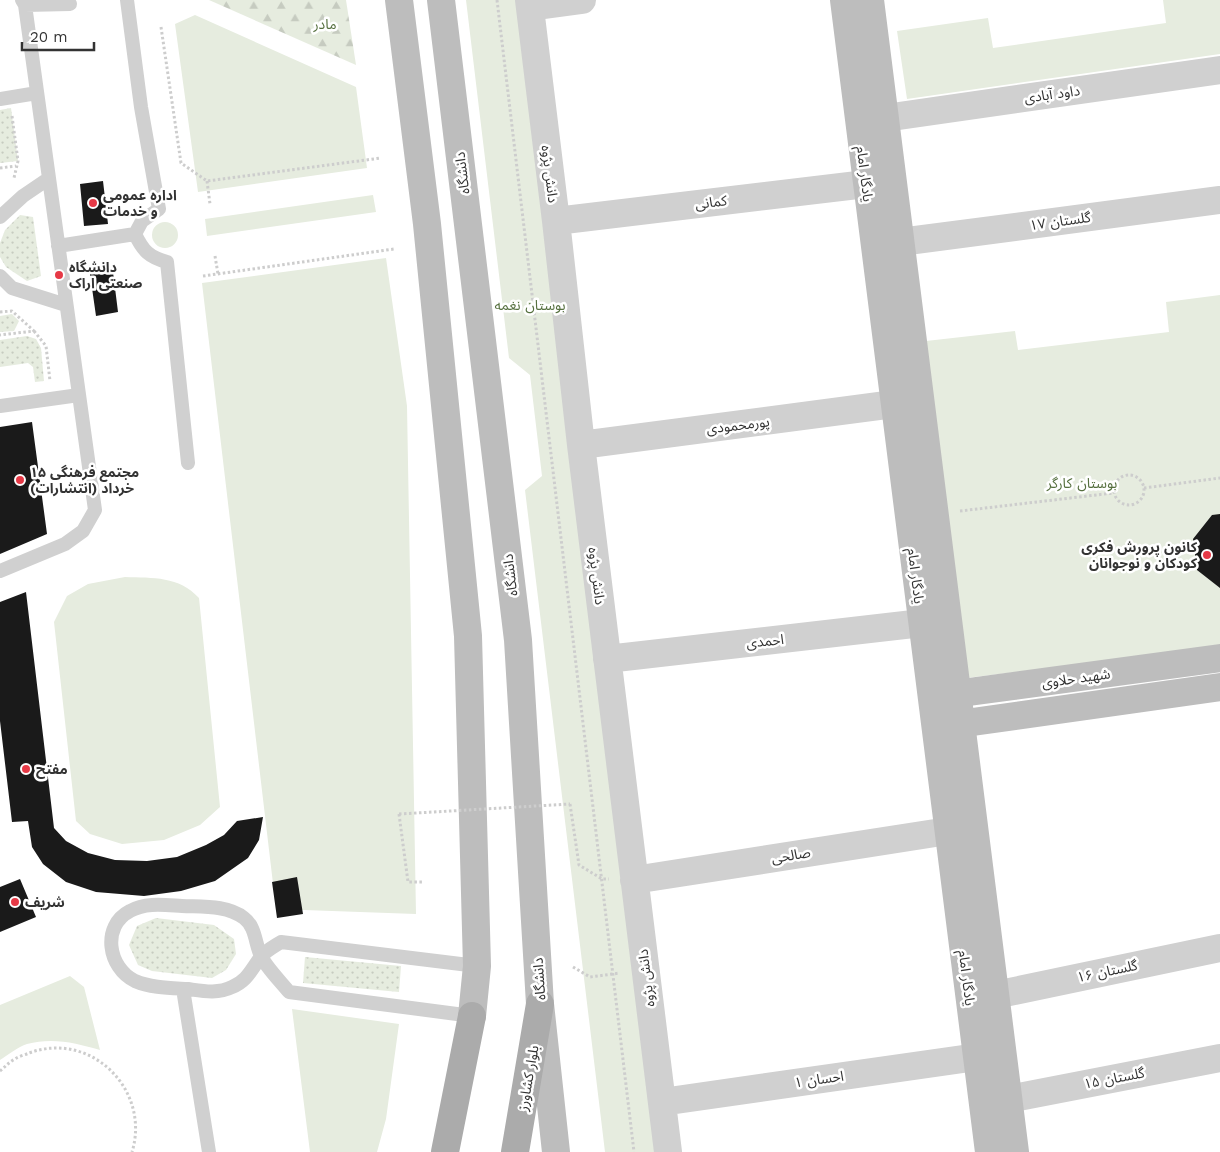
<svg xmlns="http://www.w3.org/2000/svg" width="1220" height="1152" font-family="'Work Sans','Noto Sans Arabic',sans-serif">
<style>
.grass{fill:url(#grass-dots)}
.forest{fill:url(#forest-firs)}
.green{fill:#e6ecdf}
.building{fill:#1a1a1a}
.lines{fill:none;stroke-linecap:round;stroke-linejoin:round}
.path{stroke:#cdcdcd;stroke-width:3;stroke-dasharray:2.5 2.5;stroke-linecap:butt}
.lane{stroke:#d0d0d0;stroke-width:14}
.street{stroke:#d0d0d0;stroke-width:28}
.secondary{stroke:#bdbdbd;stroke-width:28}
.primary{stroke:#ababab;stroke-width:28}
.path-bridge{stroke:#cdcdcd;stroke-width:3;stroke-dasharray:2.5 2.5;stroke-linecap:butt}
.poi-dot{fill:#e63946;stroke:#fff;stroke-width:2}
.labels{text-anchor:middle;dominant-baseline:central;stroke-width:5;stroke-linejoin:round;paint-order:stroke}
.park-label{font-size:14px;fill:#56703f;stroke:#fff}
.street-label{font-size:14px;fill:#333;stroke:#fff}
.poi-label{font-size:14px;font-weight:bold;fill:#333;stroke:#fff;text-anchor:start}
</style>
<defs>
<pattern id="grass-dots" width="8" height="8" patternUnits="userSpaceOnUse" patternTransform="scale(1.25)"><rect width="8" height="8" fill="#e6ecdf"/><path d="M2 2h.1M6 6h.1" fill="none" stroke="#c6cbc0" stroke-width="1.8" stroke-linecap="round"/></pattern>
<pattern id="forest-firs" width="22" height="20" patternUnits="userSpaceOnUse" patternTransform="scale(1.25)"><rect width="22" height="20" fill="#e6ecdf"/><path d="M5 1l3.5 6h-7zM16 11l3.5 6h-7z" fill="#c6cbc0"/></pattern>
</defs>
<rect width="100%" height="100%" fill="#fff"/>
<path class="grass" d="M11 108 18 161 0 163V110Z
M20 215 33 217 41 276 27 281 6 267 0 257V243L5 230Z
M12 314 19 321 14 331 0 332V316Z
M27 336 36 339 41 348 44 381 35 382 33 367 28 363 0 367V340Z
M156 918 214 925 234 939 236 954 226 970 212 978 152 971 138 965 129 945 137 926Z
M305 957 401 966 399 992 303 983Z"/>
<path class="forest" d="M209 0H346L356 65Z"/>
<path class="green" d="M466 0H520L658 1152H605L525 490 542 476 530 375 509 358Z
M1163 0H1220V54L907 99 897 31 988 18 993 48 1166 23Z
M195 15 356 87 367 168 198 192 175 24Z
M373 195 376 212 207 236 205 219Z
M152 235a13 13 0 1 1 26 0a13 13 0 1 1-26 0Z
M386 258 407 406 416 914 276 909 202 283Z
M1220 295V647L966 678 926 341 1015 331 1018 350 1169 332 1166 302Z
M125 577C153 578 179 576 199 598L220 807 200 825 164 840 122 844 90 834 76 821 54 622 67 596 88 584Z
M70 976 84 987 100 1050C77 1043 52 1037 27 1044 18 1047 8 1055 0 1060V1005Z
M292 1009 399 1024 386 1119 377 1152H310Z"/>
<path class="building" d="M103 181 108 224 84 226 80 184Z
M112 264 118 312 96 316 89 267Z
M32 422 47 534 0 554V427Z
M1220 514V588L1197 570 1193 539 1212 515Z
M26 592 54 828 66 841 88 853 115 860 147 861 177 857 206 845 224 835 237 821 263 817 259 840 248 858 215 881 181 891 144 896 96 892 66 882 43 864 32 847 28 821 12 822 0 721V602Z
M297 877 303 914 277 918 272 882Z
M20 879 36 917 0 932V887Z"/>
<g class="lines">
<path class="path" d="M497 0 634 1152
M161 27 181 163 207 181 381 158
M12 116 18 161 14 178
M0 168 16 166
M207 181 210 204
M215 256 218 274
M80 271 89 270
M203 276 394 249
M0 312 12 311 34 331 0 335
M34 331 46 346 50 381
M1114 490a15 15 0 1 1 30 0a15 15 0 1 1-30 0Z
M1144 488 1220 478
M960 511 1113 493
M570 804 579 865 602 879H609
M399 814 408 882H424
M573 967 590 977 620 973
M0 1071C5 1067 9 1062 15 1059 19 1056 25 1055 29 1053 91 1030 151 1090 132 1152"/>
<path class="lane" d="M127 0 141 107 159 209 142 221 135 234C143 251 149 257 167 262L188 463
M25 5 70 4
M0 99 37 93
M0 217 23 196 48 179
M58 246 135 234
M0 276 12 288 66 305
M0 406 79 395
M0 571 65 544 83 531 95 510 25 5 22 0
M183 989 209 1152
M472 1016 289 992C281 982 266 967 261 956 255 944 256 927 244 918 227 905 203 907 182 906 165 905 146 902 130 911 101 926 108 968 135 981 151 988 171 988 188 989 203 991 218 994 232 987 247 981 251 970 260 958 265 951 275 946 281 942L477 966"/>
<path class="street" d="M529 0 556 221 581 445 668 1152
M530 7 582 0
M885 118 1220 70
M556 221 866 184
M900 242 1220 200
M581 445 894 404
M607 659 922 623
M634 880 948 831
M995 995 1220 948
M1008 1099 1220 1058
M662 1102 977 1057"/>
<path class="secondary" d="M399 0 427 224 468 636 477 966 472 1016
M441 0 518 640 540 1004 556 1152
M844 0 989 1152
M870 0 1015 1152
M939 696 1220 658
M944 726 1220 687"/>
<path class="primary" d="M445 1152 472 1016
M515 1152 540 1004"/>
<path class="path-bridge" d="M399 814 570 804"/>
</g>
<g class="poi-dot">
<circle cx="93" cy="203" r="5"/>
<circle cx="59" cy="275" r="5"/>
<circle cx="20" cy="480" r="5"/>
<circle cx="1207" cy="555" r="5"/>
<circle cx="26" cy="769" r="5"/>
<circle cx="15" cy="902" r="5"/>
</g>
<g class="labels">
<g class="park-label">
<text x="325" y="24">مادر</text>
<text x="530" y="305">بوستان نغمه</text>
<text x="1082" y="483">بوستان کارگر</text>
</g>
<g class="street-label">
<text transform="translate(1052 94) rotate(-8)">داود آبادی</text>
<text transform="translate(462 173) rotate(-97)">دانشگاه</text>
<text transform="translate(550 174) rotate(83)">دانش پژوه</text>
<text transform="translate(865 174) rotate(83)">یادگار امام</text>
<text transform="translate(711 202) rotate(-7)">کمانی</text>
<text transform="translate(1060 221) rotate(-8)">گلستان ۱۷</text>
<text transform="translate(738 425) rotate(-7)">پورمحمودی</text>
<text transform="translate(510 575) rotate(-97)">دانشگاه</text>
<text transform="translate(597 576) rotate(83)">دانش پژوه</text>
<text transform="translate(916 576) rotate(83)">یادگار امام</text>
<text transform="translate(765 641) rotate(-6)">احمدی</text>
<text transform="translate(1076 678) rotate(-8)">شهید حلاوی</text>
<text transform="translate(791 855) rotate(-9)">صالحی</text>
<text transform="translate(1107 971) rotate(-12)">گلستان ۱۶</text>
<text transform="translate(646 978) rotate(-97)">دانش پژوه</text>
<text transform="translate(967 978) rotate(83)">یادگار امام</text>
<text transform="translate(539 979) rotate(-94)">دانشگاه</text>
<text transform="translate(528 1078) rotate(-80)">بلوار کشاورز</text>
<text transform="translate(1114 1078) rotate(-11)">گلستان ۱۵</text>
<text transform="translate(819 1079) rotate(-8)">احسان ۱</text>
</g>
<g class="poi-label">
<text x="103" y="195">اداره عمومی<tspan x="103" dy="16">و خدمات</tspan></text>
<text x="69" y="267">دانشگاه<tspan x="69" dy="16">صنعتی اراک</tspan></text>
<text x="30" y="472">مجتمع فرهنگی ۱۵<tspan x="30" dy="16">خرداد (انتشارات)</tspan></text>
<text x="1197" y="547" text-anchor="end">کانون پرورش فکری<tspan x="1197" dy="16">کودکان و نوجوانان</tspan></text>
<text x="36" y="769">مفتح</text>
<text x="25" y="902">شریف</text>
</g>
</g>
<path d="M22 42v8h72v-8" fill="none" stroke="#333333" stroke-width="2.5"/>
<text x="30" y="42" font-size="15" fill="#333333" stroke="#ffffff" stroke-width="4" paint-order="stroke">20 m</text>
</svg>
